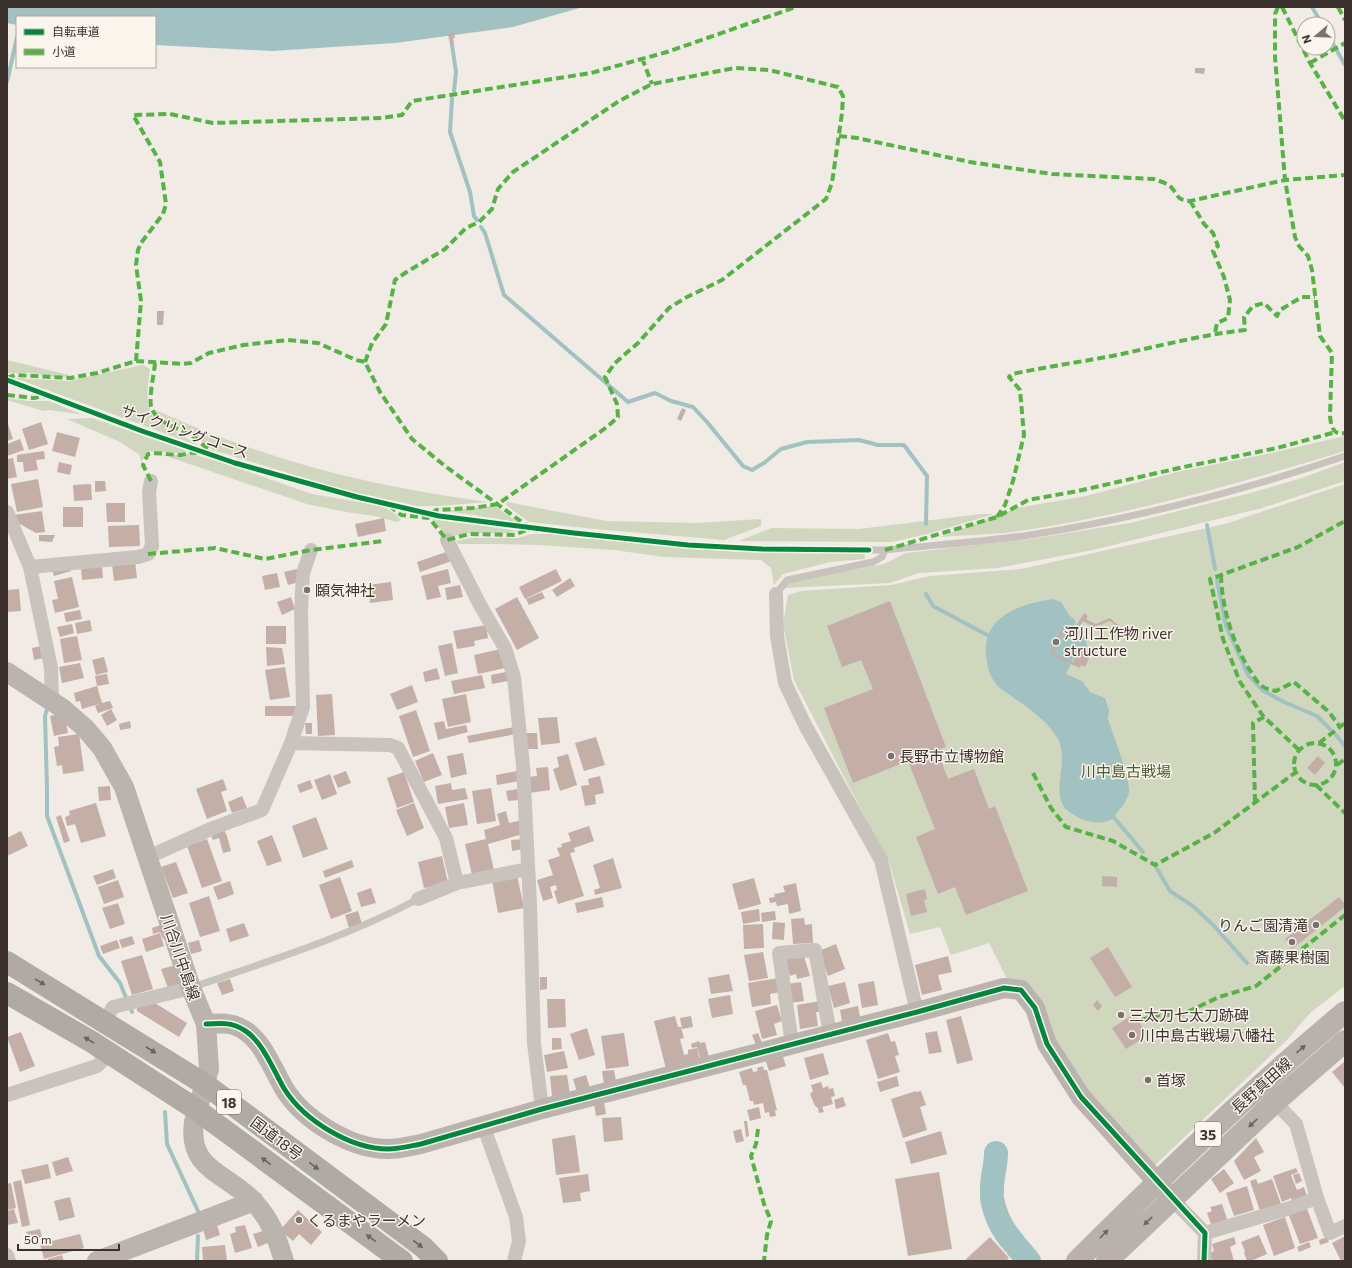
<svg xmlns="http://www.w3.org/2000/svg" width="1352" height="1268" font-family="Commissioner,'Noto Sans JP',sans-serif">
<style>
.green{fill:#d1d6bf}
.water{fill:#a1c2c1}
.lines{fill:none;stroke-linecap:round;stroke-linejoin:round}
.stream{stroke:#a1c2c1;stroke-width:4}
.river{stroke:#a1c2c1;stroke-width:24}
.building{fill:#c3afa7}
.lane{stroke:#c9c3be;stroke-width:7}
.street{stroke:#c9c3be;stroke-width:14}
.secondary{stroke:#bab3ae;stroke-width:20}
.primary{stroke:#b8b1ad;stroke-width:22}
.highway{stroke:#afaaa4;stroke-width:22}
.quiet{stroke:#57b246;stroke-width:4;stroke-dasharray:8 4;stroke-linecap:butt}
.cycleway-casing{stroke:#fbf5ee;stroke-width:8}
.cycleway{stroke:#00873e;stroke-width:5}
.oneway{fill:#69615b}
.oneway2{fill:#6d645f}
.poi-dot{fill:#7a716c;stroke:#fbf5ee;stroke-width:1.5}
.labels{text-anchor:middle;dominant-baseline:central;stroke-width:3;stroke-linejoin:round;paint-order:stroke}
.shield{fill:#fbf5ee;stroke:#756b66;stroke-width:1}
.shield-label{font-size:14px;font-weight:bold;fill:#3b302b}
.street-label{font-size:15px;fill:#3b302b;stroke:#fbf5ee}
.poi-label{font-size:15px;fill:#3b302b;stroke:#fbf5ee;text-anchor:start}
.park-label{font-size:15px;fill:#4a5a2e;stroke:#fbf5ee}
</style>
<rect width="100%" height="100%" fill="#f0ebe5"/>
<path class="green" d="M7 360 69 375 62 378 32 373H7Z
M143 365 150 369C148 387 144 400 153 416L199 446 15 378 69 381Z
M7 398 28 401H49L83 415 50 410 44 411 7 400Z
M155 410C182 421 209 434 237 443 318 473 403 491 488 502L438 506H418L344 490 213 450 191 432 164 418 158 414Z
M92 418 187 451 180 453 148 451 141 462 140 455 120 442 67 419Z
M1345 436V451C1236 484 1126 516 1013 532 989 535 964 535 940 537L1017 508 1086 496 1177 472 1272 453Z
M192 454 226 464 312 494 382 506 394 513 401 520 397 522 375 516 346 512 307 504 163 455Z
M1345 462V481L1262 508 1093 550 998 568 919 573 890 583 785 588 791 581 884 564 906 553 1030 539 1130 523 1247 494 1302 478Z
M1345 484V986L1310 1013 1287 1040 1155 1165 1080 1086 1060 1054 1050 1021 1033 988 1008 981 989 943 951 955 940 927 910 934 890 865 845 779 794 680 783 624 788 595 801 591 891 585 930 576 1021 569 1225 524Z
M507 502 606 521 697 523 761 519V526L724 540 595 529 529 522 506 505Z
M490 506 496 507 518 522 447 511Z
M981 514H994L931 533 892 542 739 541 771 528 859 529Z
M433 519 518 531 505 533H469L448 537 433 521Z
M531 534H555L579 538 753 550 861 552 864 553 865 559 830 562 783 574 774 585 771 568 761 560 664 557 614 550 539 545 498 544H458L456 541 470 538H518Z"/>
<path class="water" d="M7 7H583L513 27 395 43 272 51 155 45V17H17V25L7 23Z
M1053 599 1061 602 1069 615 1075 620 1076 627 1086 639 1088 655 1079 650 1077 651 1066 674 1082 681 1090 692 1105 698 1109 710 1108 719C1113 735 1130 777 1129 792 1128 798 1124 804 1121 808 1118 811 1116 815 1113 818 1103 826 1089 822 1079 818 1074 815 1067 811 1064 807 1052 788 1069 760 1058 739 1047 720 1028 708 1011 696 1006 692 1000 689 997 685 989 676 987 665 986 654 983 615 1021 604 1053 599Z"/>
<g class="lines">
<path class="stream" d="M1312 7 1322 24
M1328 35 1345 65
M452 45 456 72 454 91
M7 82 17 37
M452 99 450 132 470 192 474 216 477 220
M481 227 485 233 504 295 628 402 655 393 671 401 693 407 707 422 743 466 752 470 764 463 781 449 807 442 859 440 878 445H904L927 476 926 524
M1207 525 1215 569
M1217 580 1226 626 1248 675 1262 690 1284 702 1317 716 1330 729
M926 594 933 606 991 637
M47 709 45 716 47 788V816L99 956 120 983 132 1012
M1336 735 1345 746
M1111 814 1143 852
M1156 867 1170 891 1193 906 1214 926 1247 963
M165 1112 167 1144 198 1211
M197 1261 198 1236"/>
<path class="river" d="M992 1193C991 1179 996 1167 996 1153
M992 1198C995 1216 1002 1230 1014 1243
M1017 1247 1029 1261"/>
</g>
<path class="building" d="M451 29H453L455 38H453L454 44H450L448 34 451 33Z
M1195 68H1205L1204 74 1195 73Z
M157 311H164L163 325H157Z
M682 408 686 410 681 421 677 419Z
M7 421 13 439 7 441Z
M41 422 48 444 29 450 22 429Z
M57 432 80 438 75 457 52 451Z
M20 439 24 450 7 456V444Z
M44 451 45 459 36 460 38 470 24 472 23 462H17V455Z
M13 458 17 477 7 479V459Z
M59 462 72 465 70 475 57 472Z
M38 479 43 507 17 512 11 484Z
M95 481H105L106 491 95 492Z
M91 484 92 500 74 501 73 485Z
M106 503H125V522H107Z
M63 507H83V527H63Z
M42 511 45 532 36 533 18 523 14 515Z
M384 518 386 531 358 537 355 524Z
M139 525 140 546 109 547 108 526Z
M39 535H55L52 542 39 541Z
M449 551 452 561 420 572 417 562Z
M135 561 137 578 114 581 112 564Z
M69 565 71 571 54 576 52 570Z
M102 567 103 578 82 580 81 568Z
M297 569 300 582 288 585 284 572Z
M448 569 451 583 438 586 441 597 427 600 421 576Z
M556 569 562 581 525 599 519 587Z
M277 573 280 587 265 590 262 576Z
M72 577 79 607 55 613 52 600 58 599 54 581Z
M570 578 575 586 557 597 552 590Z
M391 582 393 600 370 603 368 585Z
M460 585 463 597 447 600 445 588Z
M19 589 21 611 7 612V590Z
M542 592 545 598 529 605 526 599Z
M291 597 295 609 282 615 277 602Z
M517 597 539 638 517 650 495 609Z
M890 601 946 747 937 750 948 779 974 769 989 809 995 806 1028 891 966 915 955 887 938 894 916 837 935 829 908 761 853 783 824 708 873 689 861 660 842 667 827 626Z
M80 610 82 619 66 622 64 613Z
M1084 613 1088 616 1086 619 1096 624 1110 618 1121 628 1119 629 1110 621 1092 628V626L1083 621 1079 627 1080 630 1077 631V632L1075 633 1074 630 1064 633 1059 639 1053 654 1073 662 1079 646 1092 651 1085 667 1081 665 1080 668 1050 655 1054 645 1052 644 1063 629 1076 626Z
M90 620 92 631 77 634 75 623Z
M72 624 74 633 60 637 57 627Z
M486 625 488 638 474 641 475 646 457 649 453 631Z
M266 626H286V644H266Z
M77 636 82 660 64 663 60 639Z
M452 643 458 673 445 676 438 646Z
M41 646 44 658 34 660 32 648Z
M266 647 282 648 285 664 267 666Z
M501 649 505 668 478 674 474 655Z
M104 657 108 672 96 675 92 660Z
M80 663 84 678 62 683 59 667Z
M285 667 290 697 270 700 265 670Z
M437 668 440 679 425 682 423 672Z
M506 672 508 681 492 684 491 675Z
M107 674 109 684 97 686 95 676Z
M482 675 485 688 454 694 451 681Z
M412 685 418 702 397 710 390 694Z
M97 686 102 703 110 701 113 708 98 713 95 706 99 704 82 709 80 701 76 702 74 693Z
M332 694 335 735 318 736 316 695Z
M466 694 471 722 448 727 442 699Z
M265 706H297L293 716H265Z
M111 709 117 720 107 726 101 715Z
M416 710 430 751 413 757 399 716Z
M64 713 68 733 54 736 50 716Z
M557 717 560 743 541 745 538 718Z
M130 721 131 728 120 730 119 724Z
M444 721 446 729 466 725 468 732 438 740 434 723Z
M305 723H312V734H306Z
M514 727 516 734 469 743 467 736Z
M525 733H537L538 749H526Z
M79 734 84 771 63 774 62 765 57 766 54 747 59 746 58 737Z
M596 737 605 765 584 771 575 743Z
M433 753 442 775 424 782 415 761Z
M463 753 467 774 451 778 447 756Z
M568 754 577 785 560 791 553 769 559 767 557 757Z
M1318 756 1325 763 1315 775 1307 768Z
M548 767 550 790 529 793 527 777 537 776 536 768Z
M346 771 351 783 338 788 333 776Z
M517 771 519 781 497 785 496 775Z
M404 772 414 802 397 808 387 778Z
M330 774 337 794 322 800 314 780Z
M600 776 604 793 595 795 596 804 585 806 581 786 589 785 588 779Z
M223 779 227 790 221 792 227 811 207 819 196 789Z
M310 780 313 788 300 793 297 785Z
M451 783 452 790 465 788 468 799 438 804 435 786Z
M110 786 111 800 99 801 98 787Z
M491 788 496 821 477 824 472 791Z
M517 789 519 800 508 801 506 791Z
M242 796 247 808 232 813 228 802Z
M96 803 106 836 81 843 75 824 67 826 65 817 70 815 69 811Z
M414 803 424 828 407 836 396 810Z
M464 803 468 825 449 828 445 807Z
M506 811 509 823 522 820 526 833 488 844 494 870 472 875 465 844 486 839 484 830 500 825 497 814Z
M61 815 70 841 64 843 56 817Z
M316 817 328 849 303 858 292 826Z
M589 826 594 841 574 848 575 852 570 853 584 896 558 904 554 891 557 890 556 885 550 887 553 898 543 901 537 880 553 875 548 860 560 856 557 848 562 847 561 844 571 841 568 833Z
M223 828 227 836 231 851 223 853 219 838 213 840 210 833Z
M21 831 28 846 7 856V838Z
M272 835 282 861 267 866 257 841Z
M207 839 222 881 202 888 187 846Z
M522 839 523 849 512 851 511 840Z
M442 856 448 883 424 888 418 862Z
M613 858 622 888 595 895 594 890 600 888 593 865Z
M352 860 354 867 325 878 323 871Z
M176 862 188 893 173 898 161 867Z
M113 869 116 878 97 885 93 876Z
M517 875 524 908 498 913 492 880Z
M1102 876 1117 877V887L1102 886Z
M340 877 352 911 331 919 319 885Z
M754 878 761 904 739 910 732 884Z
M118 880 124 897 104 904 98 887Z
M230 881 234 894 218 900 213 887Z
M796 883 801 911 789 914 788 904 777 906 776 902 770 903 769 898 775 897 774 894 785 892 783 886Z
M371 888 376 903 361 907 357 893Z
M925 889 927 899 924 900 927 912 911 916 906 894Z
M209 896 220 931 200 937 189 903Z
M602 897 604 907 577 913 575 903Z
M1339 897 1345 904V907L1292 949 1285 939Z
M118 903 125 924 110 929 102 908Z
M759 909 760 921 743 924 741 912Z
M358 911 362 924 349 928 345 915Z
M775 911 776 920 762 922 761 913Z
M804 918 805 925 812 924 813 943 793 944 791 919Z
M773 922 785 923 784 940 772 939Z
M244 923 249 936 230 942 226 929Z
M164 924 169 937 163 939 160 932 153 934 152 928Z
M763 924 764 948 744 949 743 925Z
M160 933 164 946 146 952 142 939Z
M132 936 135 944 122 948 119 940Z
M117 940 120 948 103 954 100 946Z
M199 940 202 951 191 954 188 943Z
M836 944 845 969 828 976 819 951Z
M1108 947 1132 987 1115 997 1090 958Z
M763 952 768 978 749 981 744 955Z
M803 953 810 976 797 979 796 974 790 976 785 958Z
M142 955 153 989 132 995 121 961Z
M948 956 952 972 938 975 942 990 922 995 915 965Z
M176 965 182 983 168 988 161 969Z
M729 974 733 991 711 994 708 978Z
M540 977H547V989L540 990Z
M778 978 780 992 770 994 771 1004 752 1007 748 983Z
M230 979 234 991 222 995 217 983Z
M874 981 878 1005 862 1008 858 984Z
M801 982 804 1001 791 1003 788 984Z
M845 982 850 1003 834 1008 828 986Z
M730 995 733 1014 712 1018 708 999Z
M547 999H565L566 1027 548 1028Z
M150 1000 187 1023 179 1037 137 1011V1003Z
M1097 1000 1102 1006 1098 1011 1093 1005Z
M820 1001 821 1012H816L818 1026 800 1029 797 1005Z
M777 1005 782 1021 774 1024 777 1035 762 1039 755 1011Z
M858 1006 860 1017 842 1021 840 1010Z
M1134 1014 1148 1035 1126 1049 1112 1028Z
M675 1016 678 1027H681L684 1038 680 1039 684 1055 688 1054V1050L697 1048 700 1061 666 1069 654 1021Z
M691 1016 693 1027 682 1029 680 1018Z
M961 1016 973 1060 957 1064 946 1020Z
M587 1028 595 1055 579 1060 570 1034Z
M937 1031 942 1052 929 1054 925 1033Z
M21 1032 35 1066 20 1072 7 1037Z
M624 1033 629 1066 606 1069 601 1036Z
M758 1033 762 1043 756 1045 752 1035Z
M888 1033 891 1042 895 1041 899 1055 895 1056 900 1072 878 1079 866 1040Z
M552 1038H561L562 1049 552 1050Z
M699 1041 700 1043 705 1042 709 1057 701 1061 697 1047 692 1048 691 1044Z
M564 1051 568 1068 547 1072 544 1055Z
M823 1053 829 1074 810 1080 804 1058Z
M782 1054 786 1066 769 1071 765 1059Z
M1344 1062 1345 1063V1088L1332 1072Z
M763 1066 764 1070H767L777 1110 775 1111 776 1116 770 1117 769 1112 765 1113 763 1103 754 1105 753 1101H750L746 1085H743L739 1072 752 1068 753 1072 758 1071 757 1068Z
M614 1070 616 1082 604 1084 602 1071Z
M567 1075 570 1094 552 1096 550 1076Z
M586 1075 590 1088 577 1092 573 1079Z
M897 1076 899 1086 880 1092 877 1082Z
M821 1082 823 1088 828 1086 829 1089 833 1088 835 1096 831 1097 833 1104 822 1107 824 1112 819 1113 818 1108 815 1106 810 1094 813 1091 811 1085Z
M916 1091V1092L921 1091 926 1105 920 1107 927 1130 903 1138 891 1099Z
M843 1097 846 1106 836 1109 834 1100Z
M604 1102 606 1114 596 1116 594 1103Z
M759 1107 761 1118 750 1121 747 1110Z
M621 1117 623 1140 604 1142 602 1118Z
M744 1121H747L749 1136 746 1137Z
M741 1129 744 1141 736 1143 733 1131Z
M941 1131 947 1154 911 1164 905 1142Z
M575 1135 580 1172 556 1175 552 1139Z
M1256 1138 1264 1152 1254 1157 1261 1171 1244 1180 1234 1161Z
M68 1157 73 1171 56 1176 52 1162Z
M48 1164 51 1178 25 1184 21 1170Z
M1296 1168 1298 1172 1291 1175 1297 1190 1304 1187 1308 1199 1293 1205 1291 1198 1282 1202 1273 1176Z
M1224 1169 1234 1183 1220 1193 1211 1179Z
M939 1172 952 1249 908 1256 895 1179Z
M1299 1173 1302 1181 1296 1184 1293 1175Z
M588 1174 590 1191 580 1193 581 1201 563 1203 559 1178Z
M1256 1179 1258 1184 1272 1179 1281 1204 1260 1211 1250 1181Z
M21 1180 30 1225 22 1227 13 1182Z
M11 1183 16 1208 7 1210V1184Z
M1247 1186 1254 1210 1234 1216 1226 1193Z
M70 1197 75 1217 59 1221 54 1201Z
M1222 1204 1228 1222 1212 1227 1207 1213 1212 1211 1210 1207Z
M1306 1206 1318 1238 1300 1244 1288 1213Z
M14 1209 18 1223 7 1225V1211Z
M298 1210 322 1232 311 1245 299 1234 293 1241 280 1230Z
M1285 1217 1295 1248 1274 1256 1263 1225Z
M217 1225 220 1235 206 1240 203 1229Z
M245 1225 252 1248 235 1253 230 1234 236 1232 235 1227Z
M40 1229 42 1237 29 1241 26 1232Z
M266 1230 270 1242 258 1247 253 1234Z
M80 1234 84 1248 44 1259 40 1244Z
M1259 1235 1267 1254 1251 1261H1247L1244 1253 1245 1251 1241 1242Z
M1345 1236V1261H1341L1332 1243Z
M990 1237 1009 1258 1006 1261H967L966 1259Z
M1234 1237 1236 1244 1230 1247 1234 1261H1212L1210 1253 1214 1251 1212 1244Z
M1327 1237 1329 1242 1320 1245 1319 1240Z
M1309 1242 1311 1247 1299 1252 1297 1247Z
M225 1245 227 1261H203L202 1247Z
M62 1255 64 1261H48V1259Z"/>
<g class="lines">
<path class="lane" d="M869 550H885C933 545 982 542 1030 535 1137 518 1242 491 1345 456
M776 594 787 580 873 562 882 557 885 550
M193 987C269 961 347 937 418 899"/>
<path class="street" d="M7 512 30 567 51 668 52 701
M447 540 480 605 505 648 514 677 523 766 530 904 534 1043 542 1109
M30 567 138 557 148 554 152 546 149 492 151 481
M776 594 777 636 785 683 805 725 881 860 917 1012
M291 743 390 745 398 748 446 838 457 883
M148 857 213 828 262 810 291 743 303 707 301 612 303 573 311 550
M418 899 457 883 528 869
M105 1021 113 1007 191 988
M792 1044 779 953 815 950 830 1034
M7 1095 97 1066 110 1053
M1275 1102 1296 1124 1317 1198 1330 1233 1345 1226
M483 1125 516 1217 519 1241 514 1261
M1172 1199 1205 1233 1204 1261
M1205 1233 1287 1209 1317 1198
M7 1255 9 1261"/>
<path class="secondary" d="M7 672 62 708 85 728 102 748 124 787 191 988 206 1024 209 1069 194 1122C187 1171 228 1173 254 1202 271 1220 277 1238 284 1261
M206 1024C219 1023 232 1022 244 1030 263 1041 274 1072 285 1090 305 1121 351 1149 388 1149 399 1149 410 1146 421 1144L542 1109 917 1012 1004 988 1021 990 1035 1008 1047 1044 1081 1097 1168 1194
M97 1261 254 1201"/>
<path class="primary" d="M1077 1261C1164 1175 1251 1090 1345 1012
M1107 1261 1275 1102 1345 1041"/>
<path class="highway" d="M7 962 206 1085 423 1247 437 1261
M7 993 92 1042 197 1110 402 1261"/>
<path class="quiet" d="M1278 7 1275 14V57L1285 180 1295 237 1299 246 1308 256 1312 270 1320 336 1332 353 1330 416C1331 426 1333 436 1345 433
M1282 7 1310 63 1345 121
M1338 7 1345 20
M642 58 652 84
M1310 63 1345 43
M839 136 857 138 970 162 1052 174 1154 179C1159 181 1167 183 1171 187 1179 196 1176 200 1190 201L1285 180 1345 175
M1190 201 1204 224 1213 233 1218 246 1213 251 1224 277 1230 300 1228 318 1217 323 1215 333
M136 361 141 301 136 265 138 250 141 243 163 214 166 204 160 162 133 115 170 114 213 123 381 118 402 115 412 101 591 73 667 52 796 7
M365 362 372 343 386 324 395 280 405 273 445 249 466 228 479 222 492 209 498 189 513 172 619 101 652 84 735 68 769 70 838 87 843 96 842 113 832 183 826 199 722 280 687 297 669 308 638 343 615 363 605 377 617 404 618 417 607 427 498 504 473 508 436 510 431 514
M155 363C154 375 149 395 151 406 154 423 183 429 195 438 201 442 206 448 212 453
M7 378 15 375 70 378 97 373 136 361 182 364 191 363 209 353 243 345 288 340 318 343 356 360 365 362 380 392 412 439 445 466 530 528 515 535 469 534 447 540 429 518 401 515 391 507
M7 395 34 398 45 396
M151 481 143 465 148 454C159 452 169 455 181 455 186 454 191 452 197 453
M997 517 1005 505 1013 481 1024 435 1020 390 1009 377 1012 374C1046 367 1079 362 1112 356 1156 347 1200 335 1245 330L1244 317 1253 306 1264 303 1277 316 1280 310 1302 297H1315
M885 550 997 517 1028 500 1078 491 1179 468 1277 448 1336 432
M148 554 215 548 265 559 311 550 384 541
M1221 575C1222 608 1232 641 1249 669 1253 674 1256 682 1262 686 1266 689 1271 690 1276 691L1294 682 1329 712 1340 727
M1294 764a21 21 0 1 1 42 0a21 21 0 1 1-42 0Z
M1319 743 1345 723
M1299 750 1263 716 1240 682 1223 639 1210 579 1298 547 1345 521
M1337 765 1345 759
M1033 773 1051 808 1066 827 1113 841 1155 865 1214 833 1296 772
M1316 785 1345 813
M1255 802 1253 723 1264 717
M1141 1020 1159 1015H1181L1219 997 1256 986 1345 915
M758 1129 756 1144 751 1156 764 1204 771 1221 767 1235 764 1261"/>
<g class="cycleway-casing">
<path id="cycleway" d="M7 380 142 431 235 463 357 497 439 516 574 533 688 545 762 549 869 550
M206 1024C219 1023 232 1022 244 1030 263 1041 274 1072 285 1090 305 1121 351 1149 388 1149 399 1149 410 1146 421 1144L542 1109 917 1012 1004 988 1021 990 1035 1008 1047 1044 1081 1097 1205 1233 1204 1261"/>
</g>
<use href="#cycleway" class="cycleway"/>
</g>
<defs><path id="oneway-solid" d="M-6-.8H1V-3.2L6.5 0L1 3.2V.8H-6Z"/></defs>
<g class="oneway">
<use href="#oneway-solid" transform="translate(40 982) rotate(31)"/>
<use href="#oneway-solid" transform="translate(89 1040) rotate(-149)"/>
<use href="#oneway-solid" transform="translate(151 1050) rotate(32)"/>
<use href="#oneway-solid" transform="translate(266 1161) rotate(-144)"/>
<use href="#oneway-solid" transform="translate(314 1166) rotate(37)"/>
<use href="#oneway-solid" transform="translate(371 1238) rotate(-144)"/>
<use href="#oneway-solid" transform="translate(418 1244) rotate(37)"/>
</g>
<g class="oneway2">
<use href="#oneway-solid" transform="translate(1301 1049) rotate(-41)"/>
<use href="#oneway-solid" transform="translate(1253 1123) rotate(137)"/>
<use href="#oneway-solid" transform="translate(1148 1221) rotate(136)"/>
<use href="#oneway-solid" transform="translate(1104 1234) rotate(-45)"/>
</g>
<g class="poi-dot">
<circle cx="307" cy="590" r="4"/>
<circle cx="1056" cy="642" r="4"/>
<circle cx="891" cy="756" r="4"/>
<circle cx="1316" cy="925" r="4"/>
<circle cx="1292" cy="942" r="4"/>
<circle cx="1121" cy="1015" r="4"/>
<circle cx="1132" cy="1035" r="4"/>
<circle cx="1148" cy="1080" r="4"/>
<circle cx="299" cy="1220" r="4"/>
</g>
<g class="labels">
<g class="shield">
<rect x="217" y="1090" width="24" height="24" rx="3"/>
<rect x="1195" y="1122" width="26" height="24" rx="3"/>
</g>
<g class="shield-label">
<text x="229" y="1102">18</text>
<text x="1208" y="1134">35</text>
</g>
<g class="street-label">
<text transform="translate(185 431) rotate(19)">サイクリングコース</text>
<text transform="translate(181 957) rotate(71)">川合川中島線</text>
<text transform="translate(1261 1085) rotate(-42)">長野真田線</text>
<text transform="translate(277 1138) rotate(37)">国道18号</text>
</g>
<g class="poi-label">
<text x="315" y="590">頥気神社</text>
<text x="1064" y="633">河川工作物 river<tspan x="1064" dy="17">structure</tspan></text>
<text x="899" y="756">長野市立博物館</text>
<text x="1308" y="925" text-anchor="end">りんご園清滝</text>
<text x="1292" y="957" text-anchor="middle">斎藤果樹園</text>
<text x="1129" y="1015">三太刀七太刀跡碑</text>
<text x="1140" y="1035">川中島古戦場八幡社</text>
<text x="1156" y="1080">首塚</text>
<text x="307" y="1220">くるまやラーメン</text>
</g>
<g class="park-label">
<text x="1126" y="771">川中島古戦場</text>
</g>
</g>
<rect width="1352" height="1268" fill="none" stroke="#3b302b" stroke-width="16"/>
<rect x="16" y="16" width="140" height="52" fill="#fbf5ee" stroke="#aea6a0"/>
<rect x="24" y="29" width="20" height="6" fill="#00873e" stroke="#aea6a0"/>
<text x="52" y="36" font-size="12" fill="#3b302b">自転車道</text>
<rect x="24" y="49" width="20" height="6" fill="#57b246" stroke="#aea6a0"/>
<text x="52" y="56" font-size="12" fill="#3b302b">小道</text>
<g transform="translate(1316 36) rotate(251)"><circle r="19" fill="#fbf5ee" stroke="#aea6a0"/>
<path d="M0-3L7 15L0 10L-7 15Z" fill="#7a716c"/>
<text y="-6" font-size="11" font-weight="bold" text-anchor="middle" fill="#3b302b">N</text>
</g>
<path d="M18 1244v6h101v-6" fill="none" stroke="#3b302b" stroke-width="2"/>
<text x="24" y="1244" font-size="12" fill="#3b302b" stroke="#fbf5ee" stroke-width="3" paint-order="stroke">50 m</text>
</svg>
